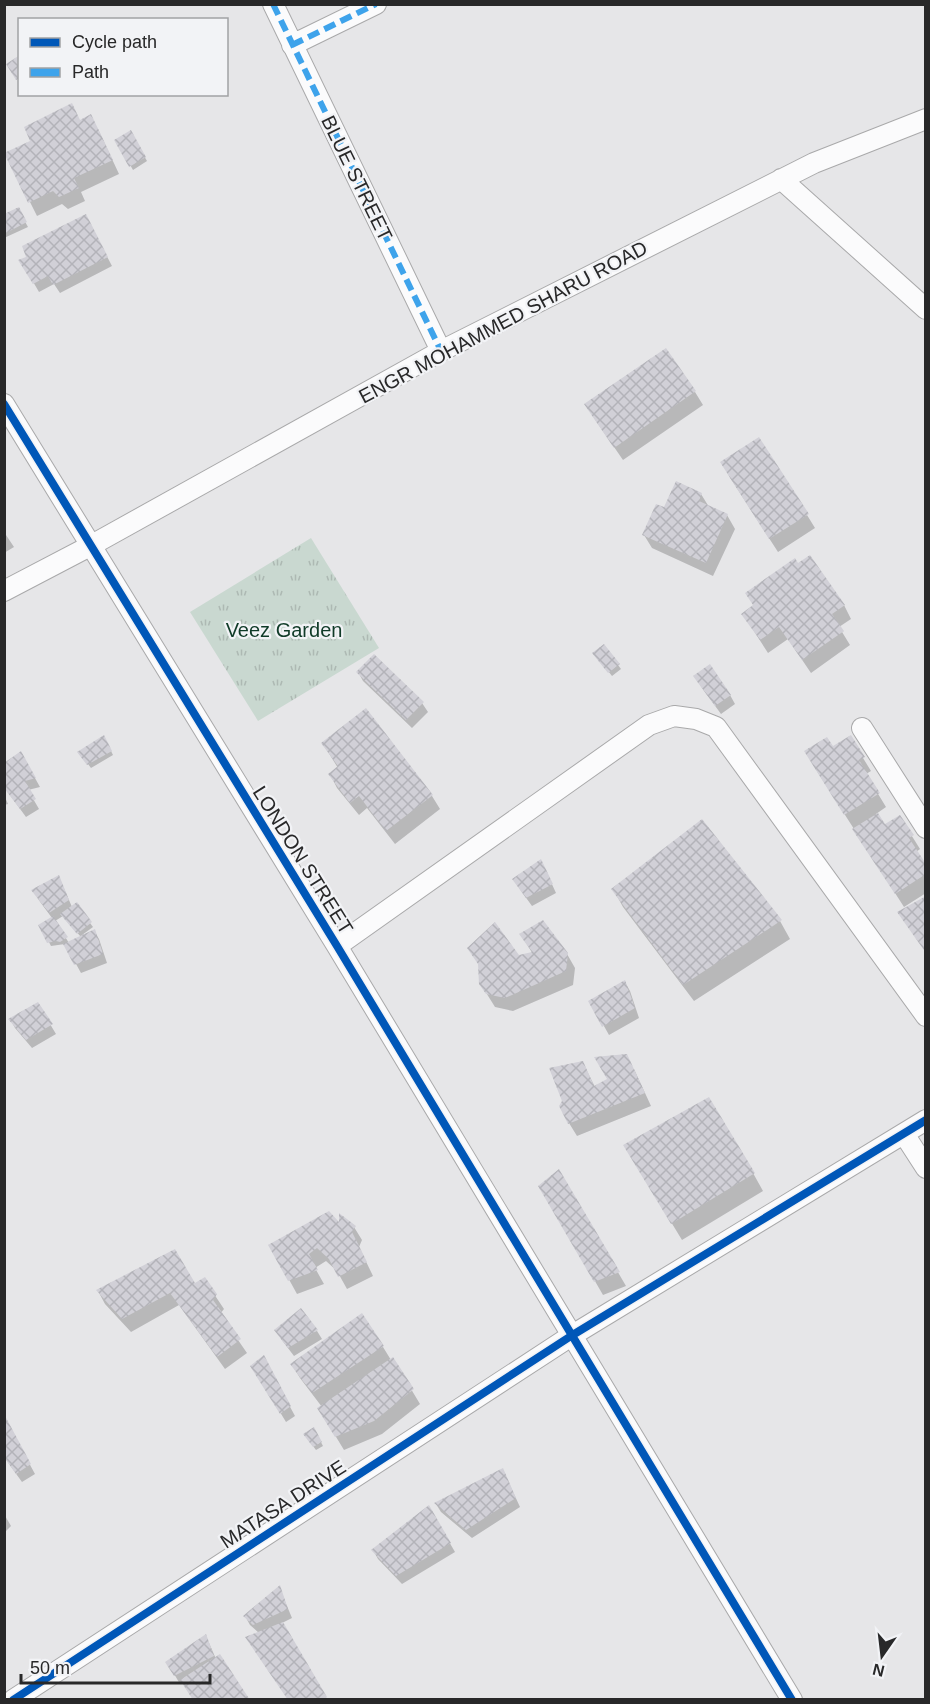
<svg xmlns="http://www.w3.org/2000/svg" width="930" height="1704" font-family="Helvetica,sans-serif">
<style>
.park{fill:url(#park-tufts)}
.shadow{fill:#0003;fill-rule:evenodd}
.building{fill:url(#building-cross-hatch)}
.lines{fill:none;stroke-linecap:round;stroke-linejoin:round}
.street-casing{stroke:#a9a9aa;stroke-width:22}
.street{stroke:#fbfbfc;stroke-width:20}
.quiet{stroke:#3ea3eb;stroke-width:6;stroke-dasharray:12 6;stroke-linecap:butt}
.cycleway-casing{stroke:#f2f3f6;stroke-width:11}
.cycleway{stroke:#0057b8;stroke-width:8}
.labels{text-anchor:middle;dominant-baseline:central;stroke-width:4.5;stroke-linejoin:round;paint-order:stroke}
.street-label{font-size:20px;fill:#282829;stroke:#f2f3f6}
.park-label{font-size:20px;fill:#103b28;stroke:#f2f3f6}
</style>
<defs>
<pattern id="park-tufts" width="24" height="20" patternUnits="userSpaceOnUse" patternTransform="scale(1.5)"><rect width="24" height="20" fill="#c9d8d0"/><path d="M3 7l-1-3M5 7V3M7 7l1-3M15 17l-1-3M17 17v-4M19 17l1-3" fill="none" stroke="#adb9b3"/></pattern>
<pattern id="building-cross-hatch" width="8" height="8" patternUnits="userSpaceOnUse" patternTransform="scale(1.5)"><rect width="8" height="8" fill="#d1d0d7"/><path d="M0 0l8 8M0 8l8-8" fill="none" stroke="#b3b3b9"/></pattern>
</defs>
<rect width="100%" height="100%" fill="#e6e6e8"/>
<path class="park" d="M311 538 379 648 258 721 190 612Z"/>
<path class="shadow" d="M80 121 98 129 119 174 81 192 85 201 68 209 62 204 37 216 6 154Z
M130 132 147 161 133 170 116 140Z
M18 209 28 227 4 238V216Z
M90 224 112 266 60 293 54 284 39 292 21 261Z
M695 392 703 405 623 460 594 418Z
M729 476 807 515 815 528 778 552Z
M701 494 709 507 727 515 735 529 713 576 652 548 644 535 664 509Z
M4 532 14 547 4 553Z
M844 605 851 619 839 627 850 645 811 673 788 639 768 653 743 614Z
M597 657 618 665 621 669 612 676Z
M358 672 422 703 428 712 412 728 363 681Z
M700 685 730 695 735 704 721 714Z
M366 710 432 796 440 809 395 844 367 808 359 815 337 788 330 774 338 768 323 744Z
M104 737 113 755 91 768 82 756Z
M833 748 863 758 871 771 866 774 886 807 876 814 885 826 900 817 920 849 916 852 926 867V893L904 907 813 765Z
M21 753 40 787 28 790 39 809 26 817 4 787V761L6 764Z
M4 795 8 804 4 805Z
M701 821 780 921 790 939 694 1001 623 907 613 889Z
M545 869 556 893 532 906 519 888Z
M59 877 72 907 90 923 93 927 82 935 94 931 99 939 107 963 81 973 65 944 51 946 40 925 52 918 38 899ZM63 916 64 918 81 937 69 943 55 921Z
M521 935 567 954 575 968 573 985 513 1011 495 1007 480 983 518 957 533 954Z
M625 982 630 991 639 1018 609 1035 590 1001Z
M38 1004 56 1034 32 1048 15 1028 10 1019Z
M583 1063 595 1087 634 1069 651 1106 577 1136 569 1123Z
M635 1163 753 1173 763 1191 682 1240Z
M559 1171 626 1286 603 1295 540 1186Z
M341 1226 354 1227 362 1240 359 1247 373 1276 347 1289 337 1271 326 1261 315 1268 324 1284 297 1294 270 1245Z
M204 1279 224 1309 220 1314 247 1353 225 1369 179 1305 131 1332 105 1304 98 1291 195 1285Z
M317 1331 322 1339 294 1356 281 1339Z
M383 1347 391 1360 393 1359 420 1404 382 1434 344 1450 327 1422 322 1407 300 1378 292 1365Z
M252 1366H268L295 1416 286 1422Z
M4 1417 35 1474 22 1482 4 1457Z
M314 1429 323 1446 316 1450 307 1438Z
M503 1470 520 1507 472 1538 441 1512 436 1504Z
M429 1507 455 1552 402 1584 378 1559 373 1550Z
M4 1514 11 1526 4 1533Z
M279 1587 292 1618 282 1623 327 1700H288L259 1633 250 1625 245 1616Z
M206 1636 216 1659 180 1684 167 1662Z"/>
<path class="building" d="M20 55V78L16 80 6 64Z
M72 103 80 120 91 114 113 160 74 178 79 188 59 197 53 191 28 203 4 153 30 141 24 127Z
M131 130 146 157 129 167 114 140Z
M19 207 27 222 4 234V214Z
M86 214 108 257 53 285 48 276 33 284 18 260 26 257 22 246Z
M666 348 696 391 614 448 584 404Z
M759 437 809 514 769 539 720 462Z
M676 481 702 493 699 501 728 514 706 563 642 535 656 504 664 507Z
M810 555 845 605 832 614 844 631 802 660 779 627 760 640 741 614 753 605 745 593 795 558 798 563Z
M604 644 620 664 608 673 592 653Z
M374 654 424 702 406 720 356 672Z
M710 664 731 695 715 706 693 676Z
M366 708 433 795 386 831 359 796 350 803 328 774 338 766 321 743Z
M104 735 112 751 87 765 77 752Z
M851 735 865 757 859 760 880 793 844 815 804 751 827 737 833 746Z
M21 751 36 778 25 781 36 799 20 809 4 788V763Z
M878 813 885 824 900 815 914 835 909 838 926 864V874L895 894 852 829Z
M702 819 782 920 683 985 611 889Z
M541 859 553 884 526 898 512 879Z
M59 875 69 900 49 913 31 890Z
M926 896V953L897 912Z
M77 902 92 922 77 934 60 914Z
M53 916 68 937 60 942 56 941 47 943 38 925Z
M543 920 568 953 566 971 505 998 486 994 479 984 478 964 467 948 495 922 519 955 532 952 519 934Z
M95 929 103 954 74 965 63 944Z
M625 980 635 1008 602 1027 588 1001Z
M38 1002 53 1024 26 1040 8 1019Z
M627 1054 645 1093 568 1124 559 1106 562 1101 549 1068 583 1061 594 1086 607 1079 594 1057Z
M709 1097 755 1173 671 1224 623 1145Z
M559 1169 620 1272 594 1282 538 1186Z
M329 1211 339 1222V1213L356 1226 352 1232 367 1262 338 1277 329 1259 317 1248 309 1254 318 1270 288 1281 268 1245Z
M175 1249 195 1283 205 1277 217 1294 213 1300 241 1339 217 1357 170 1293 122 1319 96 1290Z
M301 1308 318 1330 288 1348 274 1330Z
M362 1313 384 1346 312 1393 290 1364Z
M264 1355 291 1406 280 1414 250 1366Z
M393 1357 414 1389 374 1421 335 1437 317 1408Z
M4 1414 31 1464 16 1474 4 1457Z
M314 1427 322 1442 313 1447 303 1434Z
M503 1468 516 1498 466 1530 434 1503Z
M429 1505 451 1543 396 1576 371 1550Z
M280 1585 288 1609 253 1625 243 1616Z
M283 1622 327 1697 324 1700H288L245 1637Z
M206 1634 214 1656 174 1676 165 1662Z
M220 1654 250 1700H193L180 1680Z"/>
<g class="lines">
<g class="street-casing">
<path id="street" d="M273 4 441 351
M292 45 376 4
M781 179 926 309
M4 404 337 946 792 1700
M4 591 90 546 441 351 814 163 926 119
M862 728 926 828
M337 946 649 725 674 716 696 719 716 727 926 1016
M904 1134 926 1168
M13 1700 571 1336 926 1120"/>
</g>
<use href="#street" class="street"/>
<path class="quiet" d="M273 4 441 351
M292 45 376 4"/>
<g class="cycleway-casing">
<path id="cycleway" d="M4 404 337 946 792 1700
M13 1700 571 1336 926 1120"/>
</g>
<use href="#cycleway" class="cycleway"/>
</g>
<g class="labels">
<g class="street-label">
<text transform="translate(357 178) rotate(64)">BLUE STREET</text>
<text transform="translate(503 322) rotate(-28)">ENGR MOHAMMED SHARU ROAD</text>
<text transform="translate(303 860) rotate(58)">LONDON STREET</text>
<text transform="translate(283 1504) rotate(-33)">MATASA DRIVE</text>
</g>
<g class="park-label">
<text x="284" y="630">Veez Garden</text>
</g>
</g>
<rect width="930" height="1704" fill="none" stroke="#282829" stroke-width="12"/>
<rect x="18" y="18" width="210" height="78" fill="#f2f3f6" stroke="#a1a2a4" stroke-width="1.5"/>
<rect x="30" y="38" width="30" height="9" fill="#0057b8" stroke="#a1a2a4" stroke-width="1.5"/>
<text x="72" y="48" font-size="18" fill="#282829">Cycle path</text>
<rect x="30" y="68" width="30" height="9" fill="#3ea3eb" stroke="#a1a2a4" stroke-width="1.5"/>
<text x="72" y="78" font-size="18" fill="#282829">Path</text>
<g transform="translate(882 1656) rotate(194)" stroke="#f2f3f6" stroke-width="4.5" paint-order="stroke">
<path d="M0-4.5L10 22L0 15L-10 22Z" fill="#282829"/>
<text y="-9" font-size="16" font-weight="bold" text-anchor="middle" fill="#282829">N</text>
</g>
<path d="M21 1674v9h189v-9" fill="none" stroke="#282829" stroke-width="3"/>
<text x="30" y="1674" font-size="18" fill="#282829" stroke="#f2f3f6" stroke-width="4.5" paint-order="stroke">50 m</text>
</svg>
